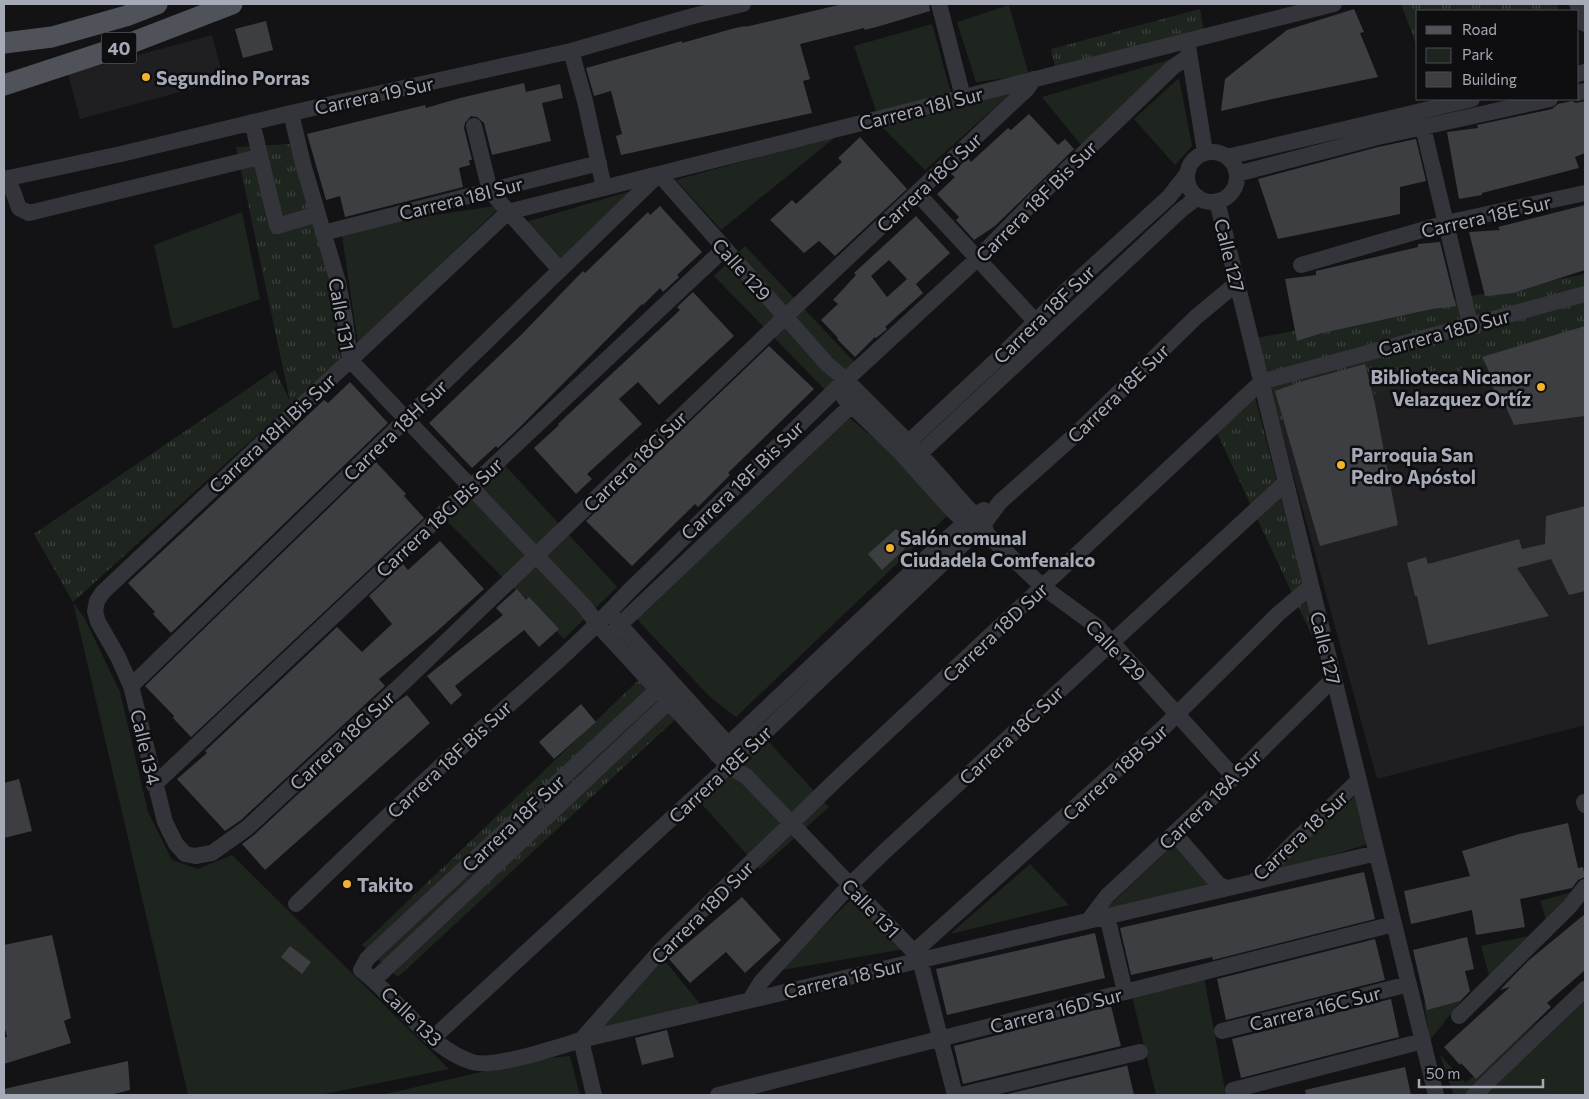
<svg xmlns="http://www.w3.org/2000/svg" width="1589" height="1099" font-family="Commissioner,sans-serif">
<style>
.built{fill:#1f1f22}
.grass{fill:url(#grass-tufts)}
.green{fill:#1e251f}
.building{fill:#3d3e42;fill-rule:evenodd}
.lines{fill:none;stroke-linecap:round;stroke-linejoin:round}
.minor{stroke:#34353a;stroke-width:16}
.major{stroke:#505259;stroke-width:21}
.poi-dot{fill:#f5b22c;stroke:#0e0e10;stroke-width:2}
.labels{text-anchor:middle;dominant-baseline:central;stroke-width:5;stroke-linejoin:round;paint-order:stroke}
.shield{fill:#0e0e10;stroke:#787b84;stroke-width:1}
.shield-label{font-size:18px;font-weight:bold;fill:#a5aab6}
.poi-label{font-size:19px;font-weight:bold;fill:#a5aab6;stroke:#0e0e10;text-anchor:start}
.street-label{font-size:19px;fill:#a5aab6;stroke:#0e0e10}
</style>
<defs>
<pattern id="grass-tufts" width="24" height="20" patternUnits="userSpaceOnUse" patternTransform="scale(1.25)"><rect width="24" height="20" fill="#1e251f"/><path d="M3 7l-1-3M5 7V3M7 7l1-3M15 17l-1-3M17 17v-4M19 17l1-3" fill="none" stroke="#3c423d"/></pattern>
</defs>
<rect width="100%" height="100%" fill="#131315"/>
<path class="built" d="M212 35 224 80 80 119 68 74Z
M1585 309V725L1377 779 1272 398Z"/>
<path class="grass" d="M1401 4H1557L1559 11H1418V49Z
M1200 9 1204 33 1056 72 1051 49Z
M290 144 329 262 341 359 73 602 34 534 275 370 290 401 236 147Z
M1585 274V337L1276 421 1257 338Z
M1255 397 1323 659 1217 433Z
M645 674 681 714 398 977 362 945Z
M1440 1055 1469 1087 1454 1095Z"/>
<path class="green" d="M1009 5 1029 75 976 82 957 22Z
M932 24 952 97 876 111 854 46Z
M1172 59 1081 145 1042 97Z
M1179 78 1192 146 1175 165 1134 119Z
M1011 93 925 170 877 122Z
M838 135 721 230 676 180Z
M641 188 562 266 523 223Z
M502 205 358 344 341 229Z
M242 212 260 299 173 329 154 245Z
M745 246 858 366 829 394 714 276Z
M845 414 901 461 947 516 736 717 710 697 634 616Z
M502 462 617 587 564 639 444 518Z
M73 602 85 619 120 692 148 812 172 860 198 869 232 855 449 1069 319 1095H188Z
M765 738 829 807 760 869 700 802Z
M1360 792 1374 842 1267 876Z
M1176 842 1218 887 1107 908Z
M1030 864 1069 905 950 934Z
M1572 892 1546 919 1540 901Z
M855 896 905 949 776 971Z
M1528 936 1489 975 1481 946Z
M662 957 704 1009 592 1035Z
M1204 977 1226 1095H1156L1131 992Z
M1585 982V1095H1451Z
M1470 990 1430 1040 1424 1003Z
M570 1056 580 1095H381L539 1059Z"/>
<path class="building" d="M843 4H929L930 11 880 26 865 30 864 28 800 44 810 79 803 81 812 113 621 155 616 136 622 134 611 91 594 96 586 68 682 41V43L735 28 745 26V27Z
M1354 9 1364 32 1360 33 1378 77 1268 100 1221 111 1225 79 1287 30Z
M266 21 273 50 243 58 235 29Z
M524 83 526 92 560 84 563 98 542 103 551 141 492 155 484 123 477 117 471 116 465 123 464 128 472 160H469L470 165 459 168 463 187 345 217 340 196 326 200 307 134 425 105 426 108 460 98Z
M1572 101 1576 103 1585 101V153L1575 157 1579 168 1482 193V195L1459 199 1447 132 1478 128 1477 125 1552 109 1558 104Z
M1029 114 1058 145 1065 139 1074 149 995 226 974 240 956 220 959 217 937 194 955 177 951 174 968 158 971 162 1008 128 1011 130Z
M860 137 907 189 835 256 819 241 804 253 770 220 792 200 796 204 842 162 838 158Z
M1416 139 1426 181 1400 187V214L1278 239 1258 179 1378 147Z
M1585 205V270L1513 293 1485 296 1469 232 1500 230 1498 227Z
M660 206 702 252 677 275 679 277 663 292 660 288 643 305 642 304 520 427 498 448 496 446 472 468 429 423 520 336 583 271 585 273 648 212 650 215Z
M916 216 950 253 916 284 923 293 885 327 887 329 876 338 875 337 855 357 837 339 838 338 821 320 838 304 833 300 856 275 854 273ZM889 260 907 279 887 297 871 276Z
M1440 242 1456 306 1432 309 1322 333 1297 341 1285 279 1316 275V271L1418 247V244Z
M693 292 734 336 659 405 638 382 619 399 642 424 587 474 592 479 576 494 534 448 559 425 558 424 680 310 677 307Z
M1585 326V416L1514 425 1504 403 1496 399 1488 369 1482 357Z
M769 346 814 389 728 473 730 475 698 507 695 504 632 566 586 521Z
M1365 364 1375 404 1398 525 1320 546 1275 391 1303 381Z
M350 382 388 423 171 633 153 614 155 612 128 583 324 400 328 403Z
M376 462 406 494 404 496 424 518 191 737 173 718 174 716 145 686Z
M1585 506V591L1569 595 1551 559 1517 568 1549 616 1428 645 1417 596H1415L1407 563 1426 557 1428 564 1519 539 1522 549 1545 544 1546 516Z
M896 529 912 542 882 570 868 554Z
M440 541 484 589 435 633 379 679 385 686 241 820 225 831 177 779 207 753 205 751 337 627 362 652 392 624 369 596 403 564 408 570Z
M517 589 526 600 529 597 559 629 539 647 524 630 455 686 462 695 451 705 427 676 503 615 496 608Z
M407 695 430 723 265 870 242 844 254 835 397 702Z
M581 704 596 722 554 759 539 742Z
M19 779 32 831 4 838V783Z
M1568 823 1578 868 1583 867 1585 877 1578 880 1572 888 1520 899 1525 927 1476 935 1472 910 1411 924 1404 891 1470 876 1462 851 1519 834Z
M1364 872 1375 919 1213 960 1212 957 1131 975 1120 928Z
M742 897 781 940 745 973 726 952 690 983 669 959Z
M1585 914V970L1547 1003 1551 1007 1476 1079 1461 1063 1460 1065 1444 1047 1510 987 1500 990 1528 961Z
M1095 933 1105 978 947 1015 936 969Z
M52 935 71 1018 64 1021 71 1043 4 1064V1038L7 1037 4 1025V945Z
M1467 937 1474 969 1465 971 1470 991 1460 1001 1427 1010 1413 950Z
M1375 939 1385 980 1226 1020 1217 979Z
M290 946 311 962 302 974 281 957Z
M1391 999 1399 1037 1241 1078 1232 1039Z
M1111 1006 1121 1046 963 1084 954 1046Z
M667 1030 674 1057 642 1065 635 1038Z
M128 1061 130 1090 110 1095H4V1089Z
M1127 1065 1134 1095H1003L1126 1066Z
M1405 1067 1411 1095H1306L1305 1090Z"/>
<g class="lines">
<path class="minor" d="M939 4 963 97
M1577 4 1585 24
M1188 46 1205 152
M571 51 585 101 604 188
M1578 74 1585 72
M1034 79 1027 89 1012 103 785 317 404 682 247 828 212 853 195 856 185 854 176 844 165 822 131 686 118 657 98 622 95 611 97 601 103 592 508 212 1334 4
M1578 93 1585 91
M291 113 303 164 338 282 345 320 350 360 585 607 598 625 728 766 746 776 914 952 920 960 955 1095
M252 122 277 226 318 214
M474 126 490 191 560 270
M1423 127 1470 324
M1187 177a25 25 0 1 1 50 0a25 25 0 1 1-50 0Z
M1227 157 1472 99
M1237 174 1378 137 1550 99
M8 178 19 208 29 213 259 157
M4 179 121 154 291 113 571 51 693 16 743 4
M917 193 1035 321
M1217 201 1436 1095
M323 233 599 163
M1301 265 1446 223 1585 193
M844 398 899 451 953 511 974 531
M899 451 1004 353 1067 290 1169 197 1187 174
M910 463 1181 210 1198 197
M612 616 735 752
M608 636 861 396
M669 679 373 953 367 959 361 970C379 983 392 1000 408 1015 426 1034 447 1054 472 1062 494 1069 557 1047 581 1040L1377 853
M131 686 659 174 827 364 846 380 920 454 983 525 988 535 1043 587 1099 628 1234 777
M717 755 941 544 974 515 984 510
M154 785 724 249
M1584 802 1585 805
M1175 834 1219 885 1227 888
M1255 880 1258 879 1298 838 1359 780
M296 904C353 849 410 794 469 740 524 691 580 644 630 590L836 389 977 259 1035 200 1173 67 1189 56
M1107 916 1125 992
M1088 921 1107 896 1234 777 1334 678
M914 952 1164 727 1278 614 1311 586
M374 980 680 691
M750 1000 761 982 850 885 884 852 1285 483
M1459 1016 1570 906 1585 887
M1222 1031 1409 984
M433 1038 762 735 983 525 1000 502 1075 435 1196 317 1237 283
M581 1040 661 950 746 867 838 778 1261 382 1585 294
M581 1040 594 1095
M1233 1090 1423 1041
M718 1095 1394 924
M961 1095 1140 1052
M1474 1095 1585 989"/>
<path class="major" d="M4 43 52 37 126 16 157 4
M4 85 123 46 232 4"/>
</g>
<g class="poi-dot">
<circle cx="146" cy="77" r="5"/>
<circle cx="1541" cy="387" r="5"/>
<circle cx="1341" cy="465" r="5"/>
<circle cx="890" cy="548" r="5"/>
<circle cx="347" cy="884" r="5"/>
</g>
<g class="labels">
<rect class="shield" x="101.5" y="32.5" width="35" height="31" rx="4"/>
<g class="shield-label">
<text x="119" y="48">40</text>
</g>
<g class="poi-label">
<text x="156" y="77">Segundino Porras</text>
<text x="1531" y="376" text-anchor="end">Biblioteca Nicanor<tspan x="1531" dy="22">Velazquez Ortíz</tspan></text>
<text x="1351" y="454">Parroquia San<tspan x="1351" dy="22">Pedro Apóstol</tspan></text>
<text x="900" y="537">Salón comunal<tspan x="900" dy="22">Ciudadela Comfenalco</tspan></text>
<text x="357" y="884">Takito</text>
</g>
<g class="street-label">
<text transform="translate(374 95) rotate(-12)">Carrera 19 Sur</text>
<text transform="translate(921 108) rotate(-14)">Carrera 18I Sur</text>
<text transform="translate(929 182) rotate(-43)">Carrera 18G Sur</text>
<text transform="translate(461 198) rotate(-14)">Carrera 18I Sur</text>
<text transform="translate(1036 201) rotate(-45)">Carrera 18F Bis Sur</text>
<text transform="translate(1486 216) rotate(-13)">Carrera 18E Sur</text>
<text transform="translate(1230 255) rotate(76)">Calle 127</text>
<text transform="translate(742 269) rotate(48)">Calle 129</text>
<text transform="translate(342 314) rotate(80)">Calle 131</text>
<text transform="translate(1044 314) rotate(-44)">Carrera 18F Sur</text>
<text transform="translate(1444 332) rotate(-15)">Carrera 18D Sur</text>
<text transform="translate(1118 393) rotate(-44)">Carrera 18E Sur</text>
<text transform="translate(395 430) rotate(-44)">Carrera 18H Sur</text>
<text transform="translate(272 433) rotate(-43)">Carrera 18H Bis Sur</text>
<text transform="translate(635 461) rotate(-44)">Carrera 18G Sur</text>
<text transform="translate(742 480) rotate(-44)">Carrera 18F Bis Sur</text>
<text transform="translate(439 517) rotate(-43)">Carrera 18G Bis Sur</text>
<text transform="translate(995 632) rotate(-43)">Carrera 18D Sur</text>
<text transform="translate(1326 648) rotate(76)">Calle 127</text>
<text transform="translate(1116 650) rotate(46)">Calle 129</text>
<text transform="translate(1011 735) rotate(-43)">Carrera 18C Sur</text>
<text transform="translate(342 740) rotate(-43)">Carrera 18G Sur</text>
<text transform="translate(146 747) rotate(77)">Calle 134</text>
<text transform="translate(449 759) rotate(-43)">Carrera 18F Bis Sur</text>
<text transform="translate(1115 772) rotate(-42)">Carrera 18B Sur</text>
<text transform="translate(720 774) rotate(-43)">Carrera 18E Sur</text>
<text transform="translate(1210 799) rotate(-44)">Carrera 18A Sur</text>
<text transform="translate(513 823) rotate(-43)">Carrera 18F Sur</text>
<text transform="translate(1300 835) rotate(-43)">Carrera 18 Sur</text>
<text transform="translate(871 908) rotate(46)">Calle 131</text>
<text transform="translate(702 912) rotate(-45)">Carrera 18D Sur</text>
<text transform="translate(843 978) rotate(-13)">Carrera 18 Sur</text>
<text transform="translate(1315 1008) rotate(-14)">Carrera 16C Sur</text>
<text transform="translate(1056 1010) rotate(-14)">Carrera 16D Sur</text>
<text transform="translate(412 1016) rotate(44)">Calle 133</text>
</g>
</g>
<rect width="1589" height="1099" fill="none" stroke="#a5aab6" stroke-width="10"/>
<rect x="1416" y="10" width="162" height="90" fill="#0e0e10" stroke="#4a4c52"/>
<rect x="1426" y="26" width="25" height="8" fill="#505259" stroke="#4a4c52"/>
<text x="1462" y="35" font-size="15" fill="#a5aab6">Road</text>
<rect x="1426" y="48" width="25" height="15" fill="#1e251f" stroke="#4a4c52"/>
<text x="1462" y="60" font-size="15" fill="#a5aab6">Park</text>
<rect x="1426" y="72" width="25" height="15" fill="#3d3e42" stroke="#4a4c52"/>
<text x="1462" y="85" font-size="15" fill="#a5aab6">Building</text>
<path d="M1419 1079v8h124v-8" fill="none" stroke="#a5aab6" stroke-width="2.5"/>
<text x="1426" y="1079" font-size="15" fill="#a5aab6" stroke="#0e0e10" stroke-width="4" paint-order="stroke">50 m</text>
</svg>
